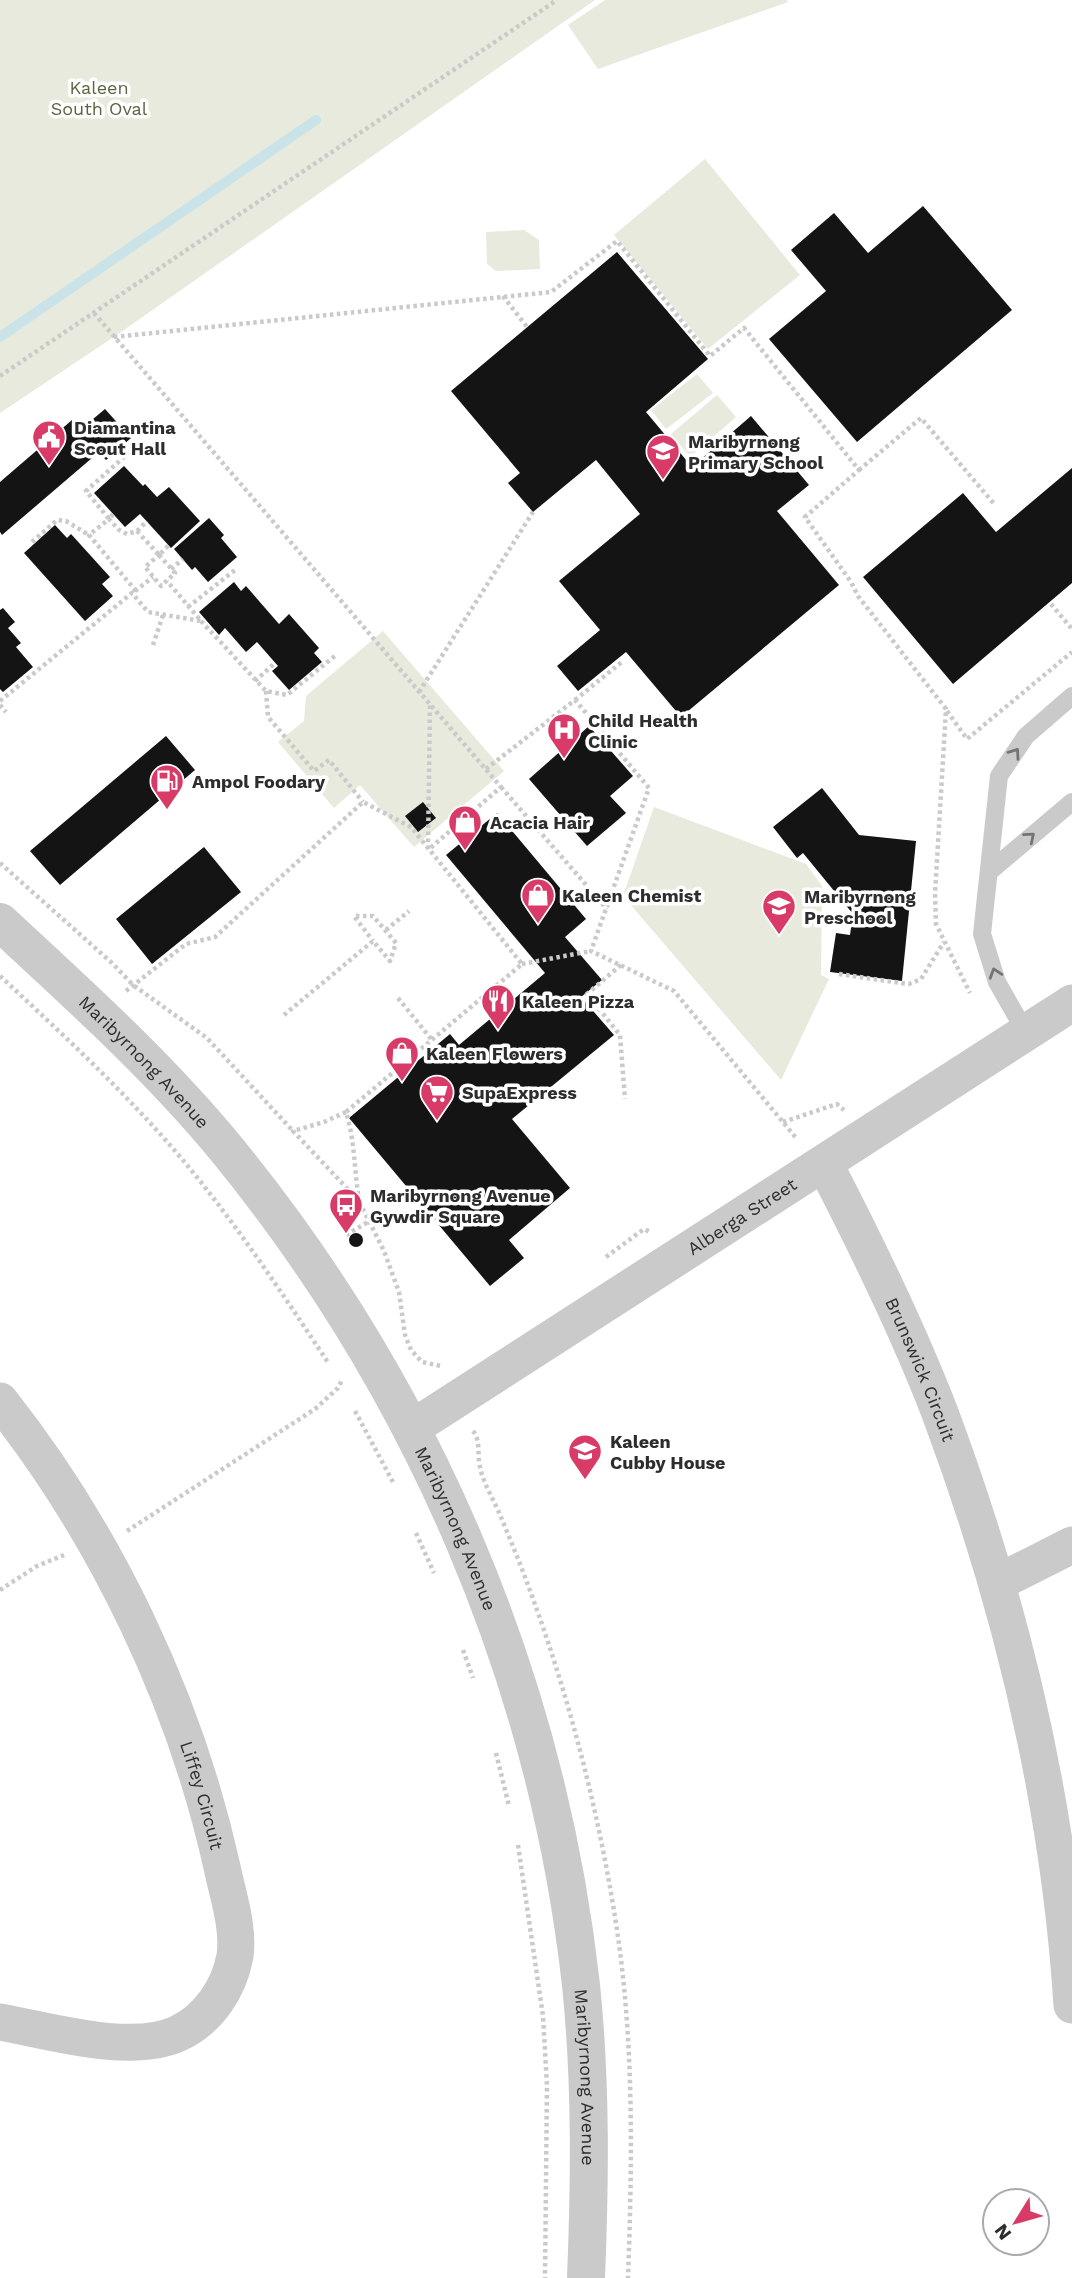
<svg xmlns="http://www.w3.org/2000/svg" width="1072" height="2278" font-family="'Work Sans',sans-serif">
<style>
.green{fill:#e7eadc}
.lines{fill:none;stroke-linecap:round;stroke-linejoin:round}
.stream{stroke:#c9e3e9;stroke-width:10}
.building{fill:#141414}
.path{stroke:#cacaca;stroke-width:4.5;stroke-dasharray:3.5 3.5;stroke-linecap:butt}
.service{stroke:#cacaca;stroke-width:18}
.minor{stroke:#cacaca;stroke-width:37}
.tertiary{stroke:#cacaca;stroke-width:38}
.oneway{stroke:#747474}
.labels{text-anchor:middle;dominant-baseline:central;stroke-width:7;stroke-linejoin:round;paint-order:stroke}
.park-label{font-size:18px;fill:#59663e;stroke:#fff}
.poi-label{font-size:18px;font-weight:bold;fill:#2d2d2d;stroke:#fff;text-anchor:start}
.street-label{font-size:18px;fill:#2d2d2d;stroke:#fff}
</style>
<rect width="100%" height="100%" fill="#fff"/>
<path class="green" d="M0 0H595L124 330 0 413Z
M605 0H787L788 2 598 69 568 25Z
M705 159 800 275 708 349 614 235Z
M524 230 539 240 540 269 496 271 487 264 486 232Z
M697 374 713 393 666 429 651 410Z
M717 395 736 417 690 457 671 434Z
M383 631 504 771 414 847 360 785 334 808 278 742 304 721 306 696Z
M654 807 806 864 822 886 821 975 829 979 781 1080 623 896Z"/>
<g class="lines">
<path class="stream" d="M0 337 316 120"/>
</g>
<path class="building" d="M923 206 1012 310 857 442 769 339 826 291 791 250 834 213 868 253Z
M617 252 708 359 646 412 692 467 751 416 809 485 777 511 839 585 681 717 626 652 578 691 557 666 600 630 559 581 640 514 596 460 533 512 508 483 520 473 451 391Z
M105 409 131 438 106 460 99 452 2 535 0 532V482L72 420 80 430Z
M124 466 143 486 145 484 157 497 169 487 200 521 171 548 140 514 125 527 94 493Z
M1072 468V583L953 684 863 577 963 493 996 532Z
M209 518 224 535 221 538 237 557 208 582 195 567 192 570 174 549Z
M55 525 67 538 71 534 110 577 102 584 113 596 85 621 24 553Z
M234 582 241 591 246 586 279 624 289 614 319 648 314 653 322 662 289 690 272 671 278 666 257 642 246 652 225 628 219 635 199 612Z
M3 608 15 622 8 628 21 643 16 647 33 667 3 692 0 689V610Z
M589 726 633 776 610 796 626 813 587 846 529 779Z
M166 736 195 770 60 885 30 851Z
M822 788 859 835 916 841 902 981 830 972 836 933 850 935 853 914 803 853 797 858 773 827Z
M423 802 436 818 418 832 405 816Z
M497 813 586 919 565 937 602 980 581 997 614 1035 512 1119 570 1188 509 1240 524 1258 490 1286 349 1118 450 1034 459 1045 545 973 446 855Z
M204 847 241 892 152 964 116 919Z
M349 1240a7 7 0 1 1 14 0a7 7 0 1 1-14 0Z"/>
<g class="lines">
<path class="path" d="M503 296 527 327
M94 313 501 787 428 850
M114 337 551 292 617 241 710 356 744 328 859 470 805 517 851 582 858 596 946 709 935 894 936 924 970 993
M0 376 557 0
M859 470 921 418 995 505
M113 514 109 519 86 491 142 441
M137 531 159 555 169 545
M32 542 57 520 66 521 89 535
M159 555 175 573 161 586 145 567Z
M171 569 183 559
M135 591 153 577
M136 591 89 535 109 519 119 530 127 534 137 531 147 521
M1051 604 1072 629
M188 607 235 570
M201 621 266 691 287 695 336 655
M153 645 163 615
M255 681 275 663
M266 691 268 717 314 771 329 760 363 802
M419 692 533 512
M575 700 623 661
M0 701 132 593 148 612 201 621 167 581
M0 705 6 712
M947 711 967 739 1072 652
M486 769 575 700 649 788 591 951 674 991 797 1139
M501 787 607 909
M428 849 430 705
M0 863 112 963 133 985 207 1038 293 1131
M386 930 409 911
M522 964 591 951
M621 965 587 994 620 1035 625 1099
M839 974 909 984 921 979 944 942
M0 976C70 1041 141 1107 200 1181 247 1240 288 1302 329 1364
M126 991 186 944 215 937 363 802 411 827 522 964 346 1112C355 1141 354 1169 359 1200
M398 998 432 1040
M284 1015 373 941 390 961 396 943 373 916H354L373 941
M346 1112 324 1122 293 1131 359 1201 384 1251 399 1292 405 1335 411 1350 422 1362 441 1366
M783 1122 837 1104 844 1110
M346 1235 368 1222
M606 1257 644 1229 650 1232
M355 1411 394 1484
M473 1431C481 1441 477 1454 480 1467 483 1483 494 1500 500 1515 557 1648 599 1801 619 1944 634 2054 632 2167 628 2278
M127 1531 315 1409 338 1388 342 1380
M416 1533 434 1573
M0 1590 37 1566 64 1555
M463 1650 473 1678
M496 1753 509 1806
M518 1845 543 2016 547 2086 545 2278"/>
<path class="service" d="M989 872 1072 802
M1026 1033 997 982 982 934 999 776 1026 736 1072 696"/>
<g class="minor">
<path id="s1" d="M824 1163C866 1244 907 1327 940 1413 1011 1603 1059 1802 1072 2005"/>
<path id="s2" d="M0 1401C106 1535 185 1700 222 1867 228 1896 239 1927 235 1956 229 1989 208 2020 177 2034 130 2055 50 2031 0 2022"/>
<path id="s3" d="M412 1428 1072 1003"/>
<path d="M997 1583 1072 1545"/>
</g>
<path class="tertiary" id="s4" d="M0 922C79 995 160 1068 228 1151 423 1390 547 1679 581 1985 591 2082 590 2180 586 2278"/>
</g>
<defs><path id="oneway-chevron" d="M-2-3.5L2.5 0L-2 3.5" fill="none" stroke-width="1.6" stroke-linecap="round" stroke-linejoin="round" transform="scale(1.75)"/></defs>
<g class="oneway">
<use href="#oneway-chevron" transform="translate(1015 753) rotate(-55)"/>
<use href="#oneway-chevron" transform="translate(1030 837) rotate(-40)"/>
<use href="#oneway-chevron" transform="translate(995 973) rotate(-108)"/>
</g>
<defs>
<g id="civic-pin" transform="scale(1.75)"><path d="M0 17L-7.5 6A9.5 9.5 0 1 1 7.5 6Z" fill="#d93b68" stroke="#fff"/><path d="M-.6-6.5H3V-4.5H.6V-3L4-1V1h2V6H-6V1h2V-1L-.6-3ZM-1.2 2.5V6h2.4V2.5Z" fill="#fff"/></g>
<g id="school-pin" transform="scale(1.75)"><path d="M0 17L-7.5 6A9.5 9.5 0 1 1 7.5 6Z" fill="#d93b68" stroke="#fff"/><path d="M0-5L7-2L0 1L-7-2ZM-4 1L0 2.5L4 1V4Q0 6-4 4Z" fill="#fff"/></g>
<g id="hospital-pin" transform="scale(1.75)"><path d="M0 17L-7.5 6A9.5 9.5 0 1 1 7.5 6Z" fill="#d93b68" stroke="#fff"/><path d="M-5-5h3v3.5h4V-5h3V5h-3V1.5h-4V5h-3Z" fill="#fff"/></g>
<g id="fuel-pin" transform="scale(1.75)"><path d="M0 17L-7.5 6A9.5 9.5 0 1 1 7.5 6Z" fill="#d93b68" stroke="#fff"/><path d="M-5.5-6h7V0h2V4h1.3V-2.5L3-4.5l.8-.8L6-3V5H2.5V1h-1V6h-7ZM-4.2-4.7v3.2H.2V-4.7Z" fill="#fff"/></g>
<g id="shop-pin" transform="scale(1.75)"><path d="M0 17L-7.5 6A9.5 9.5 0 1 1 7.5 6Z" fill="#d93b68" stroke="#fff"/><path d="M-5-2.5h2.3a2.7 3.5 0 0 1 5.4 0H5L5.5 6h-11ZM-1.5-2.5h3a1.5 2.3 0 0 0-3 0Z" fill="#fff"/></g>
<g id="restaurant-pin" transform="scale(1.75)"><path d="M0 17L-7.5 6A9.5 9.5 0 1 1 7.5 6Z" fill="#d93b68" stroke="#fff"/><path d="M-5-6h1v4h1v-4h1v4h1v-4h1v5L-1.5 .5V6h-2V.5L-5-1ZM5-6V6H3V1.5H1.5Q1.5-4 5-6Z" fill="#fff"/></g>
<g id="supermarket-pin" transform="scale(1.75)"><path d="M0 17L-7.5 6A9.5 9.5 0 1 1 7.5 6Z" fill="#d93b68" stroke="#fff"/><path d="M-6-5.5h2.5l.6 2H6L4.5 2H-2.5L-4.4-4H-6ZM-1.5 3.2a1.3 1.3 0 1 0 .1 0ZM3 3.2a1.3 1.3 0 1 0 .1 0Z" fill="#fff"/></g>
<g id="bus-pin" transform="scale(1.75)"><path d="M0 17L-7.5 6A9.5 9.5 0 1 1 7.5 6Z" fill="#d93b68" stroke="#fff"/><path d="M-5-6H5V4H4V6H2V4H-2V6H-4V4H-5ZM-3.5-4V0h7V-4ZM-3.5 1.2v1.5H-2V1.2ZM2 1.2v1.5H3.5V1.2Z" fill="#fff"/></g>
</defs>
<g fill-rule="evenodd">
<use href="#civic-pin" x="49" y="437"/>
<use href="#school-pin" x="663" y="451"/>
<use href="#hospital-pin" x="564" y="730"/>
<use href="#fuel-pin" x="167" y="781"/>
<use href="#shop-pin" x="465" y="822"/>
<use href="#shop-pin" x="538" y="895"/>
<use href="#school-pin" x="779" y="906"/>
<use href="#restaurant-pin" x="498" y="1001"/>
<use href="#shop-pin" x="402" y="1053"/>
<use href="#supermarket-pin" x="437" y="1092"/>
<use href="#bus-pin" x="346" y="1205"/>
<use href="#school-pin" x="585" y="1451"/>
</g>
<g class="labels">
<g class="park-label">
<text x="99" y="87">Kaleen<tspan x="99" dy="21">South Oval</tspan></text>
</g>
<g class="poi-label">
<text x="74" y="427">Diamantina<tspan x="74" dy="21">Scout Hall</tspan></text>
<text x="688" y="441">Maribyrnong<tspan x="688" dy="21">Primary School</tspan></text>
<text x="588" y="720">Child Health<tspan x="588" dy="21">Clinic</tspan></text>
<text x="192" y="781">Ampol Foodary</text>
<text x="490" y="822">Acacia Hair</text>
<text x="562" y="895">Kaleen Chemist</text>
<text x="804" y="896">Maribyrnong<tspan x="804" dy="21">Preschool</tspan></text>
<text x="522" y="1001">Kaleen Pizza</text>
<text x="426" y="1053">Kaleen Flowers</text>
<text x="462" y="1092">SupaExpress</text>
<text x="370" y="1195">Maribyrnong Avenue<tspan x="370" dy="21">Gywdir Square</tspan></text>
<text x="610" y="1441">Kaleen<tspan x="610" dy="21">Cubby House</tspan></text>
</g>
<g class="street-label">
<text stroke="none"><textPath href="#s4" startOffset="201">Maribyrnong Avenue</textPath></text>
<text stroke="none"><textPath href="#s3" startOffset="392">Alberga Street</textPath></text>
<text stroke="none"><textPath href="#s1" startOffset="228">Brunswick Circuit</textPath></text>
<text stroke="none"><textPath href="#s4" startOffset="766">Maribyrnong Avenue</textPath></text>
<text stroke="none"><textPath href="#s2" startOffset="446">Liffey Circuit</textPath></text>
<text stroke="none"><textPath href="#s4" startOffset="1334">Maribyrnong Avenue</textPath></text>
</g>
</g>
<g transform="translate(1016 2222) rotate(233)"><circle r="33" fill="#ffffff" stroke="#ababab" stroke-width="2"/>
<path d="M0-5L12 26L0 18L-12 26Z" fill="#d93b68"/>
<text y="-10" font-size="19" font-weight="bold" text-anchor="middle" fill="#2d2d2d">N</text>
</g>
</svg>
